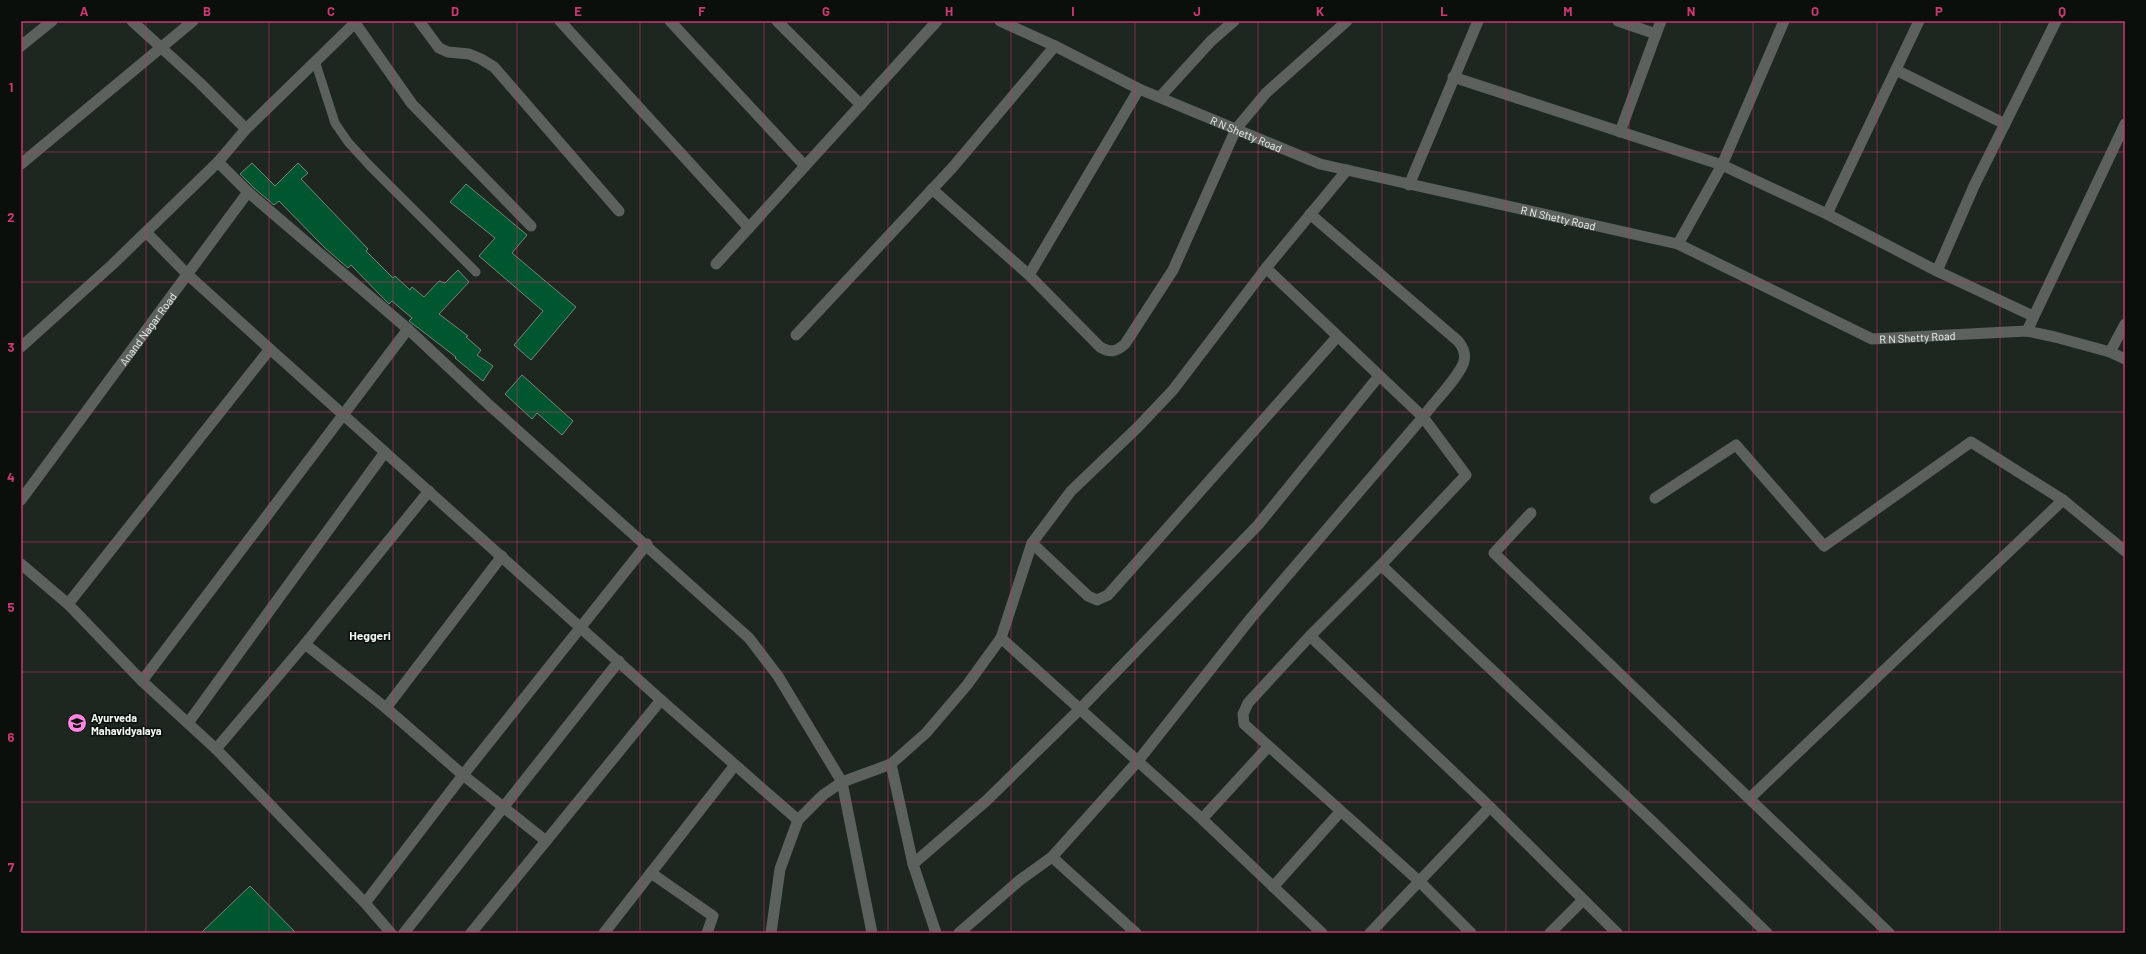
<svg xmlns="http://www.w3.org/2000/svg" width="2146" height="954" font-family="Barlow,sans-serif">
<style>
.building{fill:#00562e;stroke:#79857d}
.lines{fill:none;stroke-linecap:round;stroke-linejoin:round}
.service{stroke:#5c615d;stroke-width:9}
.minor{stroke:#5c615d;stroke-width:11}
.tertiary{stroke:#5c615d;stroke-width:11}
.grid{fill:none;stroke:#c93972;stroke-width:1;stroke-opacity:0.55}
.labels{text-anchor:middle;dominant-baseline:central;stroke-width:3;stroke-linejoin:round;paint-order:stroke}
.street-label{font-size:11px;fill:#eff6f1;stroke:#0b0f0c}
.poi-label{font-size:11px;font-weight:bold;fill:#eff6f1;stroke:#0b0f0c;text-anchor:start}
.neighbourhood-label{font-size:12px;font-weight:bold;fill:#eff6f1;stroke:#0b0f0c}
.neatline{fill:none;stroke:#c93972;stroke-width:1.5}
.grid-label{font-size:13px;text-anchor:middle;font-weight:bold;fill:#c93972}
</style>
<rect width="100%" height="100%" fill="#1d2720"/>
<path class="building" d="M252 163 275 186 298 163 308 173 301 179 368 249 366 251 393 278 395 276 410 290 412 287 424 297 439 281 445 283 458 270 469 282 439 314 468 336 466 337 481 350 477 355 493 366 483 381 455 358 456 357 409 321 412 318 392 301 389 304 386 301 351 265 348 268 325 248 279 201 274 205 254 188 240 174Z
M466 184 527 235 512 253 576 307 531 360 514 345 543 311 479 256 495 238 450 202Z
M522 375 573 421 562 435 537 413 532 419 505 394Z
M250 886 296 933H201Z"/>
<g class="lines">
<path class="service" d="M315 61 335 123 348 142 369 165 476 272"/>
<g class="minor">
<path d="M132 21 200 83 246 129"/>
<path d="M419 21 439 48 448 52 469 54 481 59 494 67 619 211"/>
<path d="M560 21 749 228"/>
<path d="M670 21 805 166"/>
<path d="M777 21 861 105"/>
<path d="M1618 21 1656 34 1661 21"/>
<path d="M355 23 412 104 531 226"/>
<path d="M1896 70 2005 124"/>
<path d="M1453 77 1722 165 1827 214 1937 271 2033 316"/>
<path d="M1160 97 1211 41 1234 21"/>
<path d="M1620 132 1656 34"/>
<path d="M21 164 193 21"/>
<path d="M1409 185 1478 21"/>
<path d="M932 189 1029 275 1100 347C1110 353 1116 352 1125 344L1173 270 1236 129 1266 93 1347 21"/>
<path d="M248 192 408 329 488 404 749 638 778 676 842 782 872 933"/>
<path d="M1310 214 1458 341C1463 347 1466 353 1464 361 1461 375 1432 404 1423 417L1466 475 1381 565 1656 825 1767 933"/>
<path d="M1827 214 1919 21"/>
<path d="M146 232 187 274 270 349 661 700 798 820"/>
<path d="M1678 244 1722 165 1784 21"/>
<path d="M716 264 937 21"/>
<path d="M1937 271 1974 186 2056 21"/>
<path d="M1029 275 1139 89"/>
<path d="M2027 331 2125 124"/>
<path d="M796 335 953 167 1055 46"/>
<path d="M2110 352 2125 324"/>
<path d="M1655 498 1736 445 1824 546 1971 442 2063 500 2125 551"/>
<path id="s1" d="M21 500 248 192 218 162"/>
<path d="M1531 513 1494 553 1889 933"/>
<path d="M1032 543 1088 596 1097 600 1108 595 1337 337"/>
<path d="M21 564 68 604 142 681 216 749 365 903 391 933"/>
<path d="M1381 565 1310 636 1248 703 1243 714 1244 724 1420 882 1471 933"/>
<path d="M68 604 270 349"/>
<path d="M1310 636 1490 807 1617 933"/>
<path d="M1001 638 1202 819 1322 933"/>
<path d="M305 644 386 708 502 556"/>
<path d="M142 681 408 329"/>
<path d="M386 708 463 775 546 841"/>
<path d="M188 723 385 452"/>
<path d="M216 749 305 644 429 491"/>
<path d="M891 764 913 864 936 933"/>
<path d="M1750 798 2063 500"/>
<path d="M1202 819 1268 747"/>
<path d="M1052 857 1136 933"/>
<path d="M913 864 986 801 1080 709 1258 525 1379 376"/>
<path d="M651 873 713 916 707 933"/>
<path d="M1273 887 1340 812"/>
<path d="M365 903 463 775 647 544"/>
<path d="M404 933 619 661"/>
<path d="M471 933 661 700"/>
<path d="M604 933 735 765"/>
<path d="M771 933 780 869 798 820 823 795 842 782 891 764 926 733 967 685 1001 638 1032 543 1071 491 1138 427 1173 390 1266 268"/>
<path d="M959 933 1020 880 1052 857 1138 761 1251 618 1423 417 1266 268 1347 170"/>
<path d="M1370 933 1490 807"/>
<path d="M1550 933 1583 900"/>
</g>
<g class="tertiary">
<path id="s2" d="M1000 21 1055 46 1139 89 1320 164 1678 244 1872 339 2027 331 2055 337 2110 352 2125 359"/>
<path d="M21 46 52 21"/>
<path d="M21 347 113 264 218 162 246 129 357 21"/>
</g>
</g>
<path class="grid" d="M146 21V933M269 21V933M393 21V933M517 21V933M640 21V933M764 21V933M888 21V933M1011 21V933M1135 21V933M1258 21V933M1382 21V933M1506 21V933M1629 21V933M1753 21V933M1877 21V933M2000 21V933M21 152H2125M21 282H2125M21 412H2125M21 542H2125M21 672H2125M21 802H2125"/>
<defs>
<g id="university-disc" transform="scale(1)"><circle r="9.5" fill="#fe85e0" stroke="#0b0f0c"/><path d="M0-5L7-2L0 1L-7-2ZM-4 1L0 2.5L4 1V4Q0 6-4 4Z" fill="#111"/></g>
</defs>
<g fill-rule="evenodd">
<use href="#university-disc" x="77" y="723"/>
</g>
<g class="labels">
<g class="street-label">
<text stroke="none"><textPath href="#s2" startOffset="271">R N Shetty Road</textPath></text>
<text stroke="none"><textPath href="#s2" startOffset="595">R N Shetty Road</textPath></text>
<text stroke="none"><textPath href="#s1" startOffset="213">Anand Nagar Road</textPath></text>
<text stroke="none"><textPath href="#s2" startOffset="979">R N Shetty Road</textPath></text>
</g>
<g class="poi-label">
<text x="91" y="717">Ayurveda<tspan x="91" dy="13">Mahavidyalaya</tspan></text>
</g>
<g class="neighbourhood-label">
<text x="370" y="635">Heggeri</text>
</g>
</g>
<rect width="2146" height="954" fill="none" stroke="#0b0f0c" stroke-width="44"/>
<rect x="22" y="22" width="2102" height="910" class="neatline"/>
<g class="grid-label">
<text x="84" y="16">A</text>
<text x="207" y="16">B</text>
<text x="331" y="16">C</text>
<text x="455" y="16">D</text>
<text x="578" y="16">E</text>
<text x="702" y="16">F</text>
<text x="826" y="16">G</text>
<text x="949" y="16">H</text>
<text x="1073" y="16">I</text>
<text x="1197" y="16">J</text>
<text x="1320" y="16">K</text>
<text x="1444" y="16">L</text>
<text x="1568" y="16">M</text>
<text x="1691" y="16">N</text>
<text x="1815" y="16">O</text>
<text x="1939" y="16">P</text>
<text x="2062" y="16">Q</text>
<text x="11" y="92">1</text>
<text x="11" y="222">2</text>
<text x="11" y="352">3</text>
<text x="11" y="482">4</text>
<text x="11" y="612">5</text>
<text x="11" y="742">6</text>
<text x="11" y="872">7</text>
</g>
</svg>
